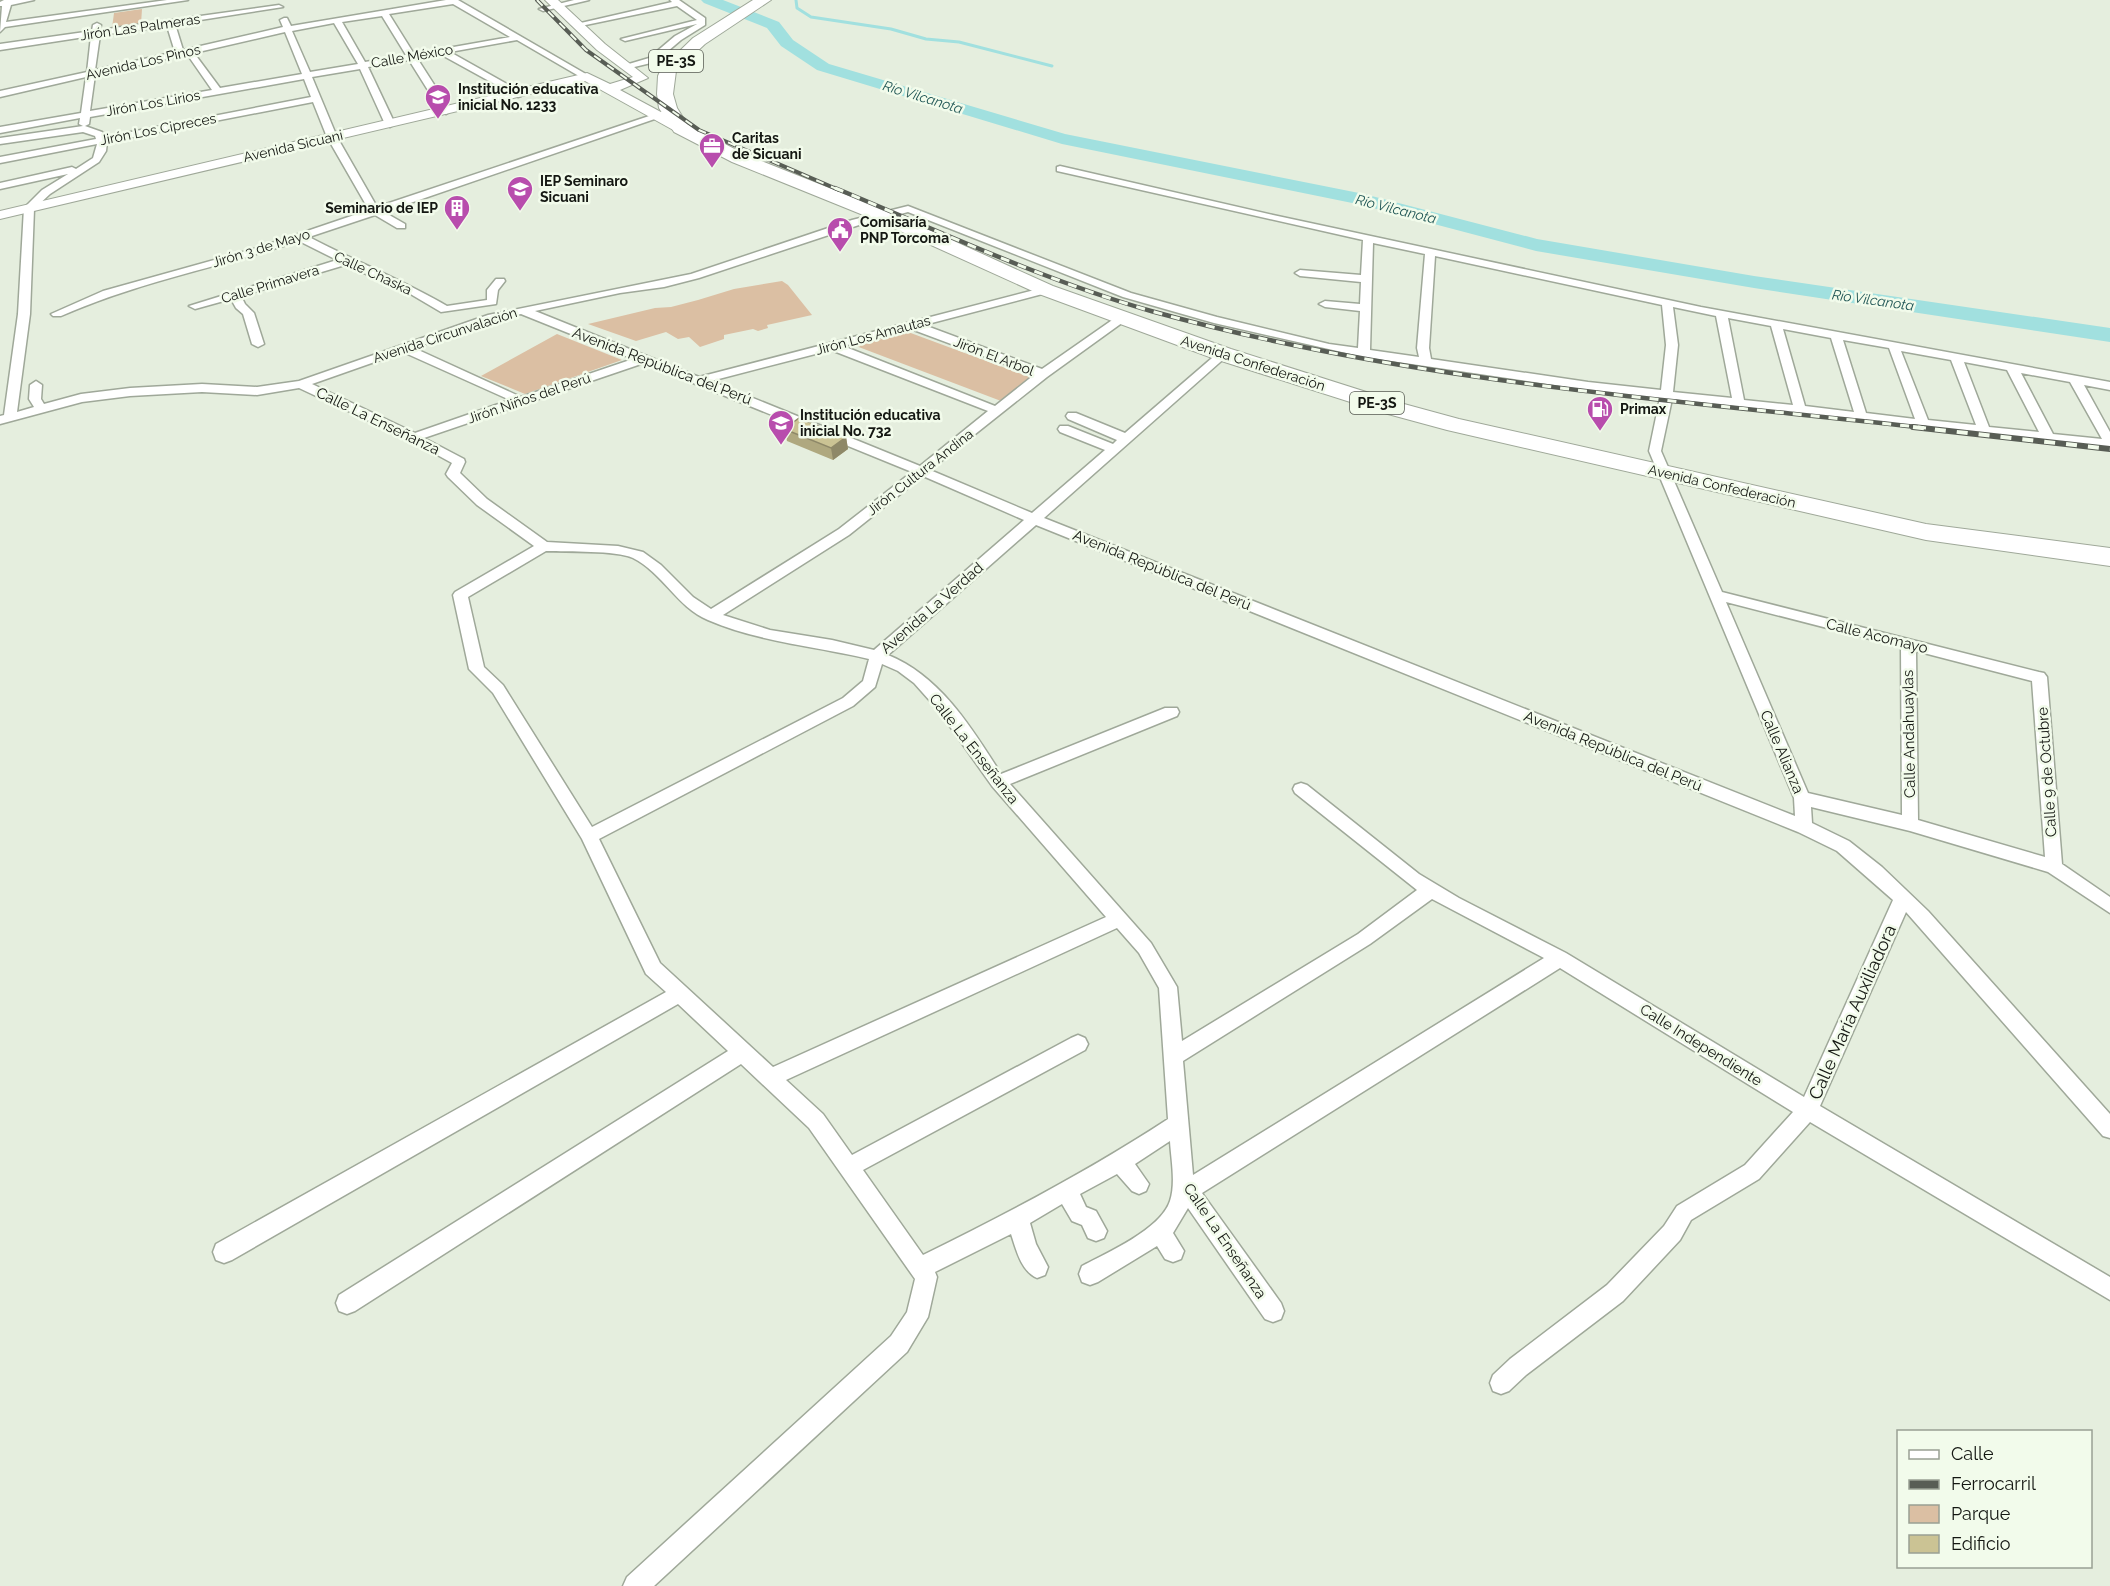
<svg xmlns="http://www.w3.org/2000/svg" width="2110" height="1586" font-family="Raleway,sans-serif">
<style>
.green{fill:#dbbfa3}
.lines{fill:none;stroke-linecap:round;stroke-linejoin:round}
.stream{stroke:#a1e0df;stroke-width:3}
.river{fill:#a1e0df;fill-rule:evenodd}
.street-casing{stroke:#9fa899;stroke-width:3}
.secondary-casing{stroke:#9fa899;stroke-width:2}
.highway-casing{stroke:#9fa899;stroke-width:2}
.street{fill:#fff;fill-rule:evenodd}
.secondary{fill:#fff;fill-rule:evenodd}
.highway{fill:#fff;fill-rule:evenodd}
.rail-far2-casing{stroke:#585d55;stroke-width:4}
.rail-far1-casing{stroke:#585d55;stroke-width:4.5}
.rail-casing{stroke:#585d55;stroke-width:6}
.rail-far2{stroke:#f2fbeb;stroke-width:2;stroke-dasharray:8;stroke-linecap:butt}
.rail-far1{stroke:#f2fbeb;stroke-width:3;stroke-dasharray:9;stroke-linecap:butt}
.rail{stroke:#f2fbeb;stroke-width:4;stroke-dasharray:11;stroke-linecap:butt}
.wall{fill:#afa87f}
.shaded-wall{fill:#8e8868}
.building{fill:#cbc394;stroke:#8e8868;stroke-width:1.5}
.labels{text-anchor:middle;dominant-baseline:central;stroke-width:5;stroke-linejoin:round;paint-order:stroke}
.far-street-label{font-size:14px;fill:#141712;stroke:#f2fbeb}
.shield{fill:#f2fbeb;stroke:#575b53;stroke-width:1.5}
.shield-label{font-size:14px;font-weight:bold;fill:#141712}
.far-poi-label{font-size:14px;font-weight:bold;fill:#141712;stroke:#f2fbeb;text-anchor:start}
.far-water-label{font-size:14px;font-style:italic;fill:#215756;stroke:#f2fbeb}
.street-label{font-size:15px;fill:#141712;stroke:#f2fbeb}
.near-street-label{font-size:18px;fill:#141712;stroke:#f2fbeb}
</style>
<rect width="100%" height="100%" fill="#e5eede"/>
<path class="green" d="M142 9 141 24 112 28 114 13Z
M782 281 788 285 812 315 767 325 768 328 758 331 753 329 724 335V339L700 347 689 337 678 339 666 332 636 341 588 324 655 308 671 307 698 300 734 289Z
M908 332 1032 378 1001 401 856 346Z
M557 334 622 360 525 394 481 376Z"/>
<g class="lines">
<path class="stream" d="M796 0 797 8 811 17 891 29 926 39 959 42 1052 66"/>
<path class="river" d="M701 0H723L779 22 793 40 829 64 1065 134 1364 194 1537 239 1754 276 2110 328V342L1754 288 1536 251 1362 205 1062 144 817 70 781 46 767 28 704 3Z"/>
<g class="street-casing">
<path id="street" d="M4 0H34L11 5 6 22 167 0H188L5 27 0 32 2 6H0V2Z
M446 0H458L591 77 584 79 517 40 450 52 521 92V96L518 97 440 54 417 58 451 111 446 114 441 111 409 60 368 67 395 124 390 127 385 124 360 69 312 77 337 137 377 207 670 109 675 112 384 212 405 224V228H397L375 215 309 237C355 261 402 280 447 306L487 300V290L496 279H504L505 281 498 290 496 304 441 312 402 289 345 265 241 296 245 304 254 313 264 344 258 347 252 344 243 314 236 308 231 299 195 309 189 306 337 260 299 241C220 267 137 282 61 316H53L51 314 103 291 257 248 369 210 327 137 313 102 107 142 106 151 99 162 50 194 34 209 30 314 17 412 34 407 29 399 30 385 36 381 42 385 41 399 44 404 81 394 130 388 202 384 257 387 299 381 488 315 691 274 852 220 908 206 1131 293 1217 317 1329 344 1358 348 1360 311 1325 307 1319 304 1325 301 1360 304 1361 282 1300 276 1295 273 1300 270 1361 275 1363 240 1057 171V167L1060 166 1273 215 1701 307 2110 382V390L2084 385 2110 432V448L1672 399 1661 451 1722 592 2039 672 2044 673 2047 677 2062 864 2110 897V913L2048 872 1910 831 1811 807 1812 823 1849 841 1882 867 1928 911 2110 1114V1138L2103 1136 1906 912 1820 1106 2110 1277V1300L1810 1122 1759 1179 1691 1220 1680 1240 1623 1301 1526 1375 1509 1391 1501 1394 1493 1391 1490 1383 1493 1375 1510 1359 1607 1285 1664 1226 1677 1206 1745 1165 1793 1112 1560 968 1202 1193 1281 1303 1284 1311 1281 1319 1273 1322 1265 1319 1188 1208 1173 1233 1184 1251 1181 1259 1173 1262 1165 1259 1157 1246 1098 1282 1090 1285 1082 1282 1079 1274 1082 1266C1107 1253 1161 1229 1170 1201 1176 1183 1171 1159 1170 1141L1135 1164 1149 1184 1146 1191 1139 1194 1132 1191 1117 1174 1080 1194 1086 1207 1096 1211 1107 1231 1104 1238 1096 1241 1088 1238 1082 1225 1072 1221 1062 1204 1030 1223 1036 1244 1048 1267 1045 1275 1037 1278C1021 1271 1016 1249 1011 1234L935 1272 937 1277 928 1317 907 1352 654 1586H623L627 1577 891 1336 907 1312 915 1279 809 1128 741 1064 355 1311 347 1314 339 1311 336 1303 339 1295 728 1051 678 1004 232 1260 224 1263 216 1260 213 1252 216 1244 666 992 646 974 582 839 493 693 469 669 453 595 455 592 534 546 477 505 448 477 446 474 452 463 410 440 299 388 257 395 202 392 130 396 82 402 0 424V416L4 415 18 314 24 208 42 190 68 174 0 189V183L72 167 76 169 93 158 97 144 0 163V157L96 139 95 136 83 132 0 144V138L83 126 79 124 80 118 0 133V127L81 113 86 77 0 97V91L87 72 91 36 0 50V44L92 31 93 25 97 23 101 25 100 30 279 5 283 7 175 24 183 50 283 27 280 20 284 18H287L291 26ZM453 4 510 37 414 54 389 14ZM382 16 406 55 365 62 342 22ZM334 23 358 64 310 72 292 31ZM167 26 175 52 95 70 100 35ZM285 32 302 74 220 88 194 53ZM187 54 212 90 90 111 95 75ZM304 79 311 97 105 137 102 132 85 126 89 124 90 117ZM908 212 1123 297 1214 323 1364 357 1588 390 1660 398 1649 451 1794 798 1795 816 1044 518 1227 356V352H1219L1125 433 1076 413H1068L1066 416 1068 419 1117 440 1113 444 1068 426H1060L1058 429 1060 432 1105 450 1032 513 930 470 1047 377 1126 320V316H1118L1042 369 924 325 1050 292 1052 290 1046 287 699 377 535 311 620 293 664 287 699 278 859 225ZM1373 243 1425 254 1417 348 1419 357 1370 350ZM1435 256 1662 305 1666 345 1661 390 1588 382 1431 359 1429 348ZM1673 307 1716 316 1732 398 1673 392 1678 345ZM521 314 633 359 521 397 414 348 495 320ZM1728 318 1771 326 1793 405 1744 400ZM911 329 1034 375 995 406 843 346ZM1783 329 1831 338 1854 412 1805 406ZM1843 340 1889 348 1915 419 1866 413ZM831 350 988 411 920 466 711 381ZM1901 351 1951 360 1976 425 1928 420ZM403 352 510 400 415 433 312 384ZM1964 362 2007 370 2039 432 1989 427ZM644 363 912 472 839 529 711 609 693 597 661 565 643 552 618 546 547 542 487 499 460 473 465 462 464 459 424 438ZM2021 373 2070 382 2102 439 2053 434ZM923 476 1024 520 874 650 832 640 770 630 723 615 849 535ZM1036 525 1798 832 1837 851 1893 900 1804 1097 1566 953 1459 898 1419 874 1307 785 1301 783 1295 785 1293 789 1295 793 1417 890 1358 934 1182 1041 1177 987 1151 943 1010 784 1177 716 1179 712 1177 708H1165L1001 774C972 728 940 676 888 655ZM546 551C568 552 615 550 633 558 663 573 677 607 708 620 759 642 815 646 869 659L863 681 843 698 592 827 503 685 484 667 468 597ZM1726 602 1901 647 1902 815 1808 793ZM1916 651 2032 681 2045 857 1918 820ZM882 664 898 671 914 683 939 711 992 786 1106 917 773 1067 660 963 599 839 853 706 875 687ZM1432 899 1544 958 1193 1175 1183 1061 1370 944ZM1117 928 1139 953 1159 988 1168 1119C1090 1170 1007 1214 923 1255L863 1170 1085 1050 1088 1044 1085 1038 1078 1035 1071 1038 852 1155 823 1114 786 1080Z
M574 0H589L543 11 539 9Z
M670 0H679L705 18V25L681 40 655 62 626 69 622 66 649 58 675 36 697 24 625 41 621 39 697 20 677 6 576 27 572 25 672 2Z"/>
</g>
<g class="secondary-casing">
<path id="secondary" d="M545 0H558L605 44 648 78 620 90 685 125 687 128 685 131H675L585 81 0 219V211L587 73 610 84 633 77 597 50Z"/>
</g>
<g class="highway-casing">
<path id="highway" d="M753 0H771L705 44 676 71 673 94 677 108 687 124 744 154 892 213 1053 286 1231 349 1404 404 1459 419 1926 524 2110 548V566L1926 540 1447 430 1388 414 1215 359 1039 294 878 221 732 162 674 132 659 108 657 94 658 76 661 69 693 38Z"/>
</g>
<use href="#street" class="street"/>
<use href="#secondary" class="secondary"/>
<use href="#highway" class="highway"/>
<g class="rail-far2-casing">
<path id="rail-far2" d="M537 0 586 50 699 130 839 190"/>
</g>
<g class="rail-far1-casing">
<path id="rail-far1" d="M835 188C939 231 1043 280 1151 311 1404 381 1666 399 1926 428"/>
</g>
<g class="rail-casing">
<path id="rail" d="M1913 427 2110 449"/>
</g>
<use href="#rail-far2" class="rail-far2"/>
<use href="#rail-far1" class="rail-far1"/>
<use href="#rail" class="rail"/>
</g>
<path class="wall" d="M784 429 846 437 848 449 833 460 787 441Z"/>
<path class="shaded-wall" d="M846 437 848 449 833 460 831 448Z"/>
<path class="building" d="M799 418 846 437 831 448 784 429Z"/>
<defs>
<g id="school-pin" transform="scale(1.35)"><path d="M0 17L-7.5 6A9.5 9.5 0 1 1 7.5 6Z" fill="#b84dad" stroke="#f2fbeb"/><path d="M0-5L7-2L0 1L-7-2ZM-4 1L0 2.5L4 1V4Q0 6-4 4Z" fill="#fff"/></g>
<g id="office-pin" transform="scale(1.35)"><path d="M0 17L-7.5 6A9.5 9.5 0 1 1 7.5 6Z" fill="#b84dad" stroke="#f2fbeb"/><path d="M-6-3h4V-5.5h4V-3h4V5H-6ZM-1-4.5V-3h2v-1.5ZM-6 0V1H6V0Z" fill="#fff"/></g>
<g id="university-pin" transform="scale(1.35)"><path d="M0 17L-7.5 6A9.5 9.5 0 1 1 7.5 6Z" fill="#b84dad" stroke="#f2fbeb"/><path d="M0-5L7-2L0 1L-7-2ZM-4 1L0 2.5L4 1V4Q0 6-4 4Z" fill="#fff"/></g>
<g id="building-pin" transform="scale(1.35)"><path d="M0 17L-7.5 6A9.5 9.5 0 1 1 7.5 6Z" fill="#b84dad" stroke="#f2fbeb"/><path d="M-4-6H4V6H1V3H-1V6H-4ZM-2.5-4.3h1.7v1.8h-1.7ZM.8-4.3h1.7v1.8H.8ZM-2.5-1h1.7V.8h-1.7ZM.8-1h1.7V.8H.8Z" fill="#fff"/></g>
<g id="civic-pin" transform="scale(1.35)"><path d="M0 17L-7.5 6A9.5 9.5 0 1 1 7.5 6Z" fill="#b84dad" stroke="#f2fbeb"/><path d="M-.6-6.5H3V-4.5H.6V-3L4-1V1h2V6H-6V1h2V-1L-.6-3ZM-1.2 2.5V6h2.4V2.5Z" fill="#fff"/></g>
<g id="fuel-pin" transform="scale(1.35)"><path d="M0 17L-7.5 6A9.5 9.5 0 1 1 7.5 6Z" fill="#b84dad" stroke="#f2fbeb"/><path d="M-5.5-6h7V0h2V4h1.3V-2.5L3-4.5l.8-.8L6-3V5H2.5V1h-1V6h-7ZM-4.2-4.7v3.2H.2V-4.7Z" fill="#fff"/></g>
</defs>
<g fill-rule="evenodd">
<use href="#school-pin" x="438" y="97"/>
<use href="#office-pin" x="712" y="146"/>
<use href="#university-pin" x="520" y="189"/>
<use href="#building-pin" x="457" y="208"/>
<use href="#civic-pin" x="840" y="230"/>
<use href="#fuel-pin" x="1600" y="409"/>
<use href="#school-pin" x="781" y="423"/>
</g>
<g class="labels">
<g class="far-street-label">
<text transform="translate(140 27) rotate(-8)">Jirón Las Palmeras</text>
<text transform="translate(412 56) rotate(-10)">Calle México</text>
<text transform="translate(143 62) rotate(-13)">Avenida Los Pinos</text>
<text transform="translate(153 103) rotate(-10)">Jirón Los Lirios</text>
<text transform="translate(158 129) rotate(-11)">Jirón Los Cipreces</text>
<text transform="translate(293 146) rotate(-13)">Avenida Sicuani</text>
<text transform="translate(261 248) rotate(-17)">Jirón 3 de Mayo</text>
<text transform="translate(373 273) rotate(25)">Calle Chaska</text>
<text transform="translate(270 284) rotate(-17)">Calle Primavera</text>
<text transform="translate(445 335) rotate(-18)">Avenida Circunvalación</text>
<text transform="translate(873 335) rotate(-15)">Jirón Los Amautas</text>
<text transform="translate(994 356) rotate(21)">Jirón El Arbol</text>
<text transform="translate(1253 363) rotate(18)">Avenida Confederación</text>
<text transform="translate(529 398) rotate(-19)">Jirón Niños del Perú</text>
<text transform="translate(920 472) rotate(-38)">Jirón Cultura Andina</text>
<text transform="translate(1722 486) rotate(13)">Avenida Confederación</text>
</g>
<g class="shield">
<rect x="649" y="50" width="54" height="22" rx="4.5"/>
<rect x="1350" y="392" width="54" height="22" rx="4.5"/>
</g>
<g class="shield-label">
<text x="676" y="61">PE-3S</text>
<text x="1377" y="403">PE-3S</text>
</g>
<g class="far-poi-label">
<text x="458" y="89">Institución educativa<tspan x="458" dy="16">inicial No. 1233</tspan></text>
<text x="732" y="138">Caritas<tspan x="732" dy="16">de Sicuani</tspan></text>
<text x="540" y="181">IEP Seminaro<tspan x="540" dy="16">Sicuani</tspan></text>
<text x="438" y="208" text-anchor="end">Seminario de IEP</text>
<text x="860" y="222">Comisaría<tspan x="860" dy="16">PNP Torcoma</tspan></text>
<text x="1620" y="409">Primax</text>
<text x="800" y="415">Institución educativa<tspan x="800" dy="16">inicial No. 732</tspan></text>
</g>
<g class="far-water-label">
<text transform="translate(923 97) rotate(17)">Río Vilcanota</text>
<text transform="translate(1396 209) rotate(14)">Río Vilcanota</text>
<text transform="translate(1873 300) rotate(8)">Río Vilcanota</text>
</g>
<g class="street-label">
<text transform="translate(662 366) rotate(21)">Avenida República del Perú</text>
<text transform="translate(378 421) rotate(26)">Calle La Enseñanza</text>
<text transform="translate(1162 570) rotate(22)">Avenida República del Perú</text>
<text transform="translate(932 608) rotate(-41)">Avenida La Verdad</text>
<text transform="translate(1877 636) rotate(14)">Calle Acomayo</text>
<text transform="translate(1909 734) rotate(-91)">Calle Andahuaylas</text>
<text transform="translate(974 749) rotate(52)">Calle La Enseñanza</text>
<text transform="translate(1613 751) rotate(22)">Avenida República del Perú</text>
<text transform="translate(1782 752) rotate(67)">Calle Alianza</text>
<text transform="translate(2047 772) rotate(-94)">Calle 9 de Octubre</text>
<text transform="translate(1701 1045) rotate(32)">Calle Independiente</text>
<text transform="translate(1225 1241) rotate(56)">Calle La Enseñanza</text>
</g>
<g class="near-street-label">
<text transform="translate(1852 1012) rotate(-66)">Calle María Auxiliadora</text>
</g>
</g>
<rect x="1897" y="1430" width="195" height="138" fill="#f2fbeb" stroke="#99a094" stroke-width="1.5"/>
<rect x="1909" y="1450" width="30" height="9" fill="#ffffff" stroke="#99a094" stroke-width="1.5"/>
<text x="1951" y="1460" font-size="18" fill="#141712">Calle</text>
<rect x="1909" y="1480" width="30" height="9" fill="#585d55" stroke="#99a094" stroke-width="1.5"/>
<text x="1951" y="1490" font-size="18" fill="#141712">Ferrocarril</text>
<rect x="1909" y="1505" width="30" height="18" fill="#dbbfa3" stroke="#99a094" stroke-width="1.5"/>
<text x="1951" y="1520" font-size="18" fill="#141712">Parque</text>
<rect x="1909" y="1535" width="30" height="18" fill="#cbc394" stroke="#99a094" stroke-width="1.5"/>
<text x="1951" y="1550" font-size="18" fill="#141712">Edificio</text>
</svg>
